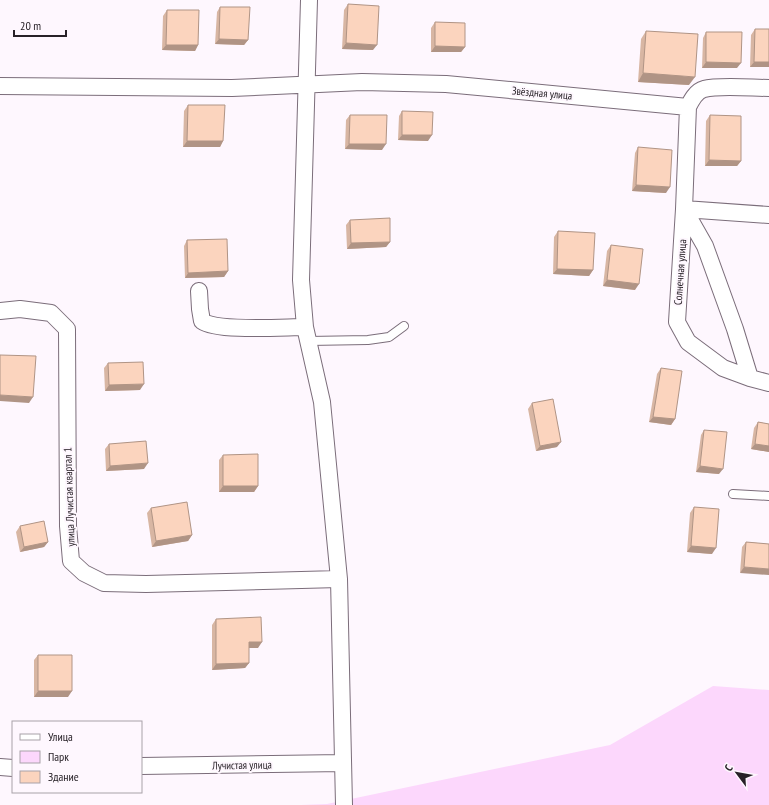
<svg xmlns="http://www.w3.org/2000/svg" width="769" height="805" font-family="'PT Sans Narrow',sans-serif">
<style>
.green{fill:#fcd7fc}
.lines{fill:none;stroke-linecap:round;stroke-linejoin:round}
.service-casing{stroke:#7b6d7a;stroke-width:10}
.minor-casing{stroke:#7b6d7a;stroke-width:18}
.service{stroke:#fff;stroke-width:8}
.minor{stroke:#fff;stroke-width:16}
.wall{fill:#d8b6a3}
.shaded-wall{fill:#b09485}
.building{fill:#fbd4be;stroke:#b09485}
.labels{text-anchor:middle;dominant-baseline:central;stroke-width:4;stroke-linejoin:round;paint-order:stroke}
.street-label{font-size:11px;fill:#282228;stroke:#fef7fe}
</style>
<rect width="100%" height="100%" fill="#fef7fe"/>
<path class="green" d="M713 686 769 690V805H301L327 804 610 745Z"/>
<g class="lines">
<g class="service-casing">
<path id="service" d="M308 341 368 340 389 337 404 326
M733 494 769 496"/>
</g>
<g class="minor-casing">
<path id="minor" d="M309 0 301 280 305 327 322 402 339 579 344 805
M0 86 232 88 362 82 446 84 688 107
M769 88C753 88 718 85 704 89 696 91 691 101 688 107L684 209 677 322 688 342 723 368 750 378 769 383
M684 209 705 246 735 329 750 378
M684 209 769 215
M199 291 200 309 202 321C217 332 284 327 305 327
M0 311 20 309 51 313 67 329 68 526 71 561 84 573 104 583 146 584 339 579
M141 766 343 763
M0 767 13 768"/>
</g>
<use href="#service" class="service"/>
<use href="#minor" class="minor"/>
</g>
<path class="wall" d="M348 4 373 50 342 49 344 10Z
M220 7 248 40 244 45 215 44 217 12Z
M167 10 198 45 195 51 162 50 163 16Z
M435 22 465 47 461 52H431V28Z
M755 29H769V67H750L751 35Z
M646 31 689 85 638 82 641 39Z
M706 32 737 68H702L703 38Z
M188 105 223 141 220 147H183L184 111Z
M402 111 428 141 398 140 399 116Z
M350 115 382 150 345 149 346 120Z
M710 115 741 161 737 166H705L706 121Z
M638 147 666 193 632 191 635 153Z
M350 220 390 242 386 247 347 249 346 225Z
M558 231 593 270 589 276 553 274 554 237Z
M187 240 228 271 224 277 185 278 184 246Z
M611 245 635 290 603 286 607 251Z
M108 363 140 390 105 391 104 368Z
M661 368 675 419 671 425 649 422 657 374Z
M532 403 557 447 536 451 528 409Z
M758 422 769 424V452L751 449 754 428Z
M704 430 719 474 696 472 701 435Z
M109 444 144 469 106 471 105 449Z
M223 455 258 486 254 492H219V460Z
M694 507 712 554 687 552 690 513Z
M151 508 192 535 188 541 152 547 147 513Z
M20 526 48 542 44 547 20 552 16 532Z
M746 542 769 544 740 573 742 547Z
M216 619 258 648H249V663L245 668 212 670V625Z
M38 655 68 697H34V660Z"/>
<path class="shaded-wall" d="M219 39 248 40 244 45 215 44Z
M346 43 377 45 373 50 342 49Z
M166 45H198L195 51 162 50Z
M435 46 465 47 461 52H431Z
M706 62 741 63 737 68H702Z
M754 62H769V67H750Z
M643 73 695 77 689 85 638 82Z
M402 135H432L428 141 398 140Z
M187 141H223L220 147H183Z
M349 144H386L382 150 345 149Z
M709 160 741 161 737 166H705Z
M636 185 670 187 666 193 632 191Z
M390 242 386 247 347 249 351 243Z
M557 269 593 270 589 276 553 274Z
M228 271 224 277 185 278 188 273Z
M607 280 639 284 635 290 603 286Z
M144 384 140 390 105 391 109 385Z
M0 395 33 397 29 403 0 401Z
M653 417 675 419 671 425 649 422Z
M561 442 557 447 536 451 540 446Z
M755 444 769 446V452L751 449Z
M148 463 144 469 106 471 110 466Z
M700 466 723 469 719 474 696 472Z
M223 486H258L254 492H219Z
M192 535 188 541 152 547 156 541Z
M48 542 44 547 20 552 24 547Z
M691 546 716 548 712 554 687 552Z
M744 567 769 569V575L740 573Z
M249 642H262L258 648H245Z
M249 663 245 668 212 670 216 664Z
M38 691H72L68 697H34Z"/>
<path class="building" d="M348 4 379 6 377 45 346 43Z
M220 7H250L248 40 219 39Z
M167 10H199L198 45H166Z
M435 22 465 23V47L435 46Z
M755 29H769V62H754Z
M646 31 698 34 695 77 643 73Z
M706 32H742L741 63 706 62Z
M188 105H225L223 141H187Z
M402 111 433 112 432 135H402Z
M350 115H387L386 144H349Z
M710 115 741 116V161L709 160Z
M638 147 672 150 670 187 636 185Z
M390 218V242L351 243 350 220Z
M558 231 595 233 593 270 557 269Z
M227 239 228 271 188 273 187 240Z
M611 245 643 249 639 284 607 280Z
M0 355 36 356 33 397 0 395Z
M143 362 144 384 109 385 108 363Z
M661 368 682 371 675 419 653 417Z
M553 399 561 442 540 446 532 403Z
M758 422 769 424V446L755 444Z
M704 430 727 432 723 469 700 466Z
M146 441 148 463 110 466 109 444Z
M258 454V486H223V455Z
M187 502 192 535 156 541 151 508Z
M694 507 719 509 716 548 691 546Z
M44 521 48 542 24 547 20 526Z
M746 542 769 544V569L744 567Z
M261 617 262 642H249V663L216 664V619Z
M38 655H72V691H38Z"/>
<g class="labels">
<g class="street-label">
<text transform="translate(542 93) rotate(5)">Звёздная улица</text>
<text transform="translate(680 272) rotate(-86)">Солнечная улица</text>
<text transform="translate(69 497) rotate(-92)">улица Лучистая квартал 1</text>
<text transform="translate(242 765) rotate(-1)">Лучистая улица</text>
</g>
</g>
<rect x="12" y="721" width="130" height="72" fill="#fef7fe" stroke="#a8a2a8"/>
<rect x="20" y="734" width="20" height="6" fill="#ffffff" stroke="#a8a2a8"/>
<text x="48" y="741" font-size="12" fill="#282228">Улица</text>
<rect x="20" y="751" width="20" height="12" fill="#fcd7fc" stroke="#a8a2a8"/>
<text x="48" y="761" font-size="12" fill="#282228">Парк</text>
<rect x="20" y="771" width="20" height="12" fill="#fbd4be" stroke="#a8a2a8"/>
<text x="48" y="781" font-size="12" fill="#282228">Здание</text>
<g transform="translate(737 773) rotate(302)" stroke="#fef7fe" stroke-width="3" paint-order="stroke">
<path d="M0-3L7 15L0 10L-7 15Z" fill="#282228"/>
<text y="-6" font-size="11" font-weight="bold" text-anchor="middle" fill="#282228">С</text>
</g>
<path d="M14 30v6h52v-6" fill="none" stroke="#282228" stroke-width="2"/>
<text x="20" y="30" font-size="12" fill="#282228" stroke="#fef7fe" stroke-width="3" paint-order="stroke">20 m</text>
</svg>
